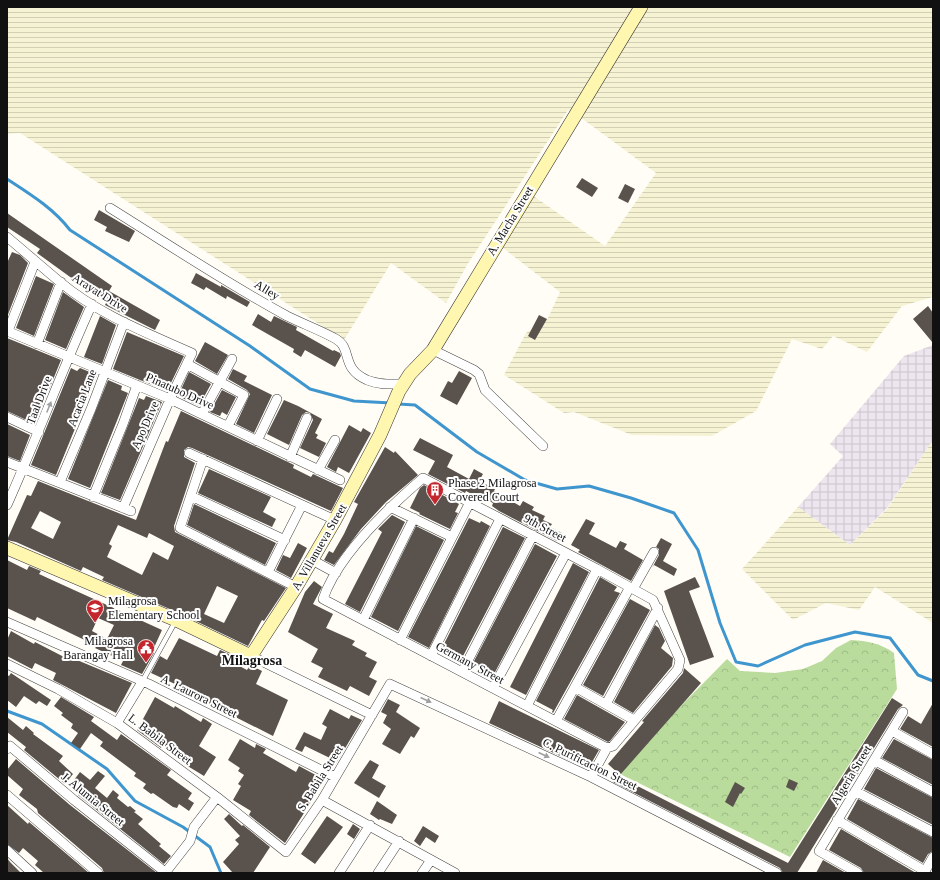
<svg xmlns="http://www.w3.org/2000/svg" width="940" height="880" font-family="Georgia,serif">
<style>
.industrial{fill:url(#industrial-grid)}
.farmland{fill:url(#farmland-rules)}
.forest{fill:url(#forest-crowns)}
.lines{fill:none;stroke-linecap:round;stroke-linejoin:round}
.stream{stroke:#3f96cf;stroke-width:3}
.building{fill:#5a524d;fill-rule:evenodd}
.lane-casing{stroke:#444;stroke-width:5.5}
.street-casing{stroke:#444;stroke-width:10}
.secondary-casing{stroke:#333;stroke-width:14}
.lane{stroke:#fff;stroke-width:4.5}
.street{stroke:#fff;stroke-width:9}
.secondary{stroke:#fff6b0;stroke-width:13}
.oneway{fill:#a0a0a0}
.labels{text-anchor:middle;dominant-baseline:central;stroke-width:4;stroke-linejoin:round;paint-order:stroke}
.street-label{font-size:12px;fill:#111;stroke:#fff}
.poi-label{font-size:12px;fill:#111;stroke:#fff;text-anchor:start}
.quarter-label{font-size:14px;font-weight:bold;fill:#111;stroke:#fff}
</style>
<defs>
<pattern id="industrial-grid" width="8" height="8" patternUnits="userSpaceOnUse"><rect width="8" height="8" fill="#eee6ef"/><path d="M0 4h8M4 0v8" fill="none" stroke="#cbc4cc"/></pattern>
<pattern id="farmland-rules" width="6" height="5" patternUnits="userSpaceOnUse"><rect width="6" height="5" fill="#f6f3d4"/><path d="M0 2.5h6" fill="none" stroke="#d2cfb5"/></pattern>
<pattern id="forest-crowns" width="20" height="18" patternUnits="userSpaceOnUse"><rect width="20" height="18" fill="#b9dc9c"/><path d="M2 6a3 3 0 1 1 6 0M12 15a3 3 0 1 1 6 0" fill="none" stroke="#9ebc85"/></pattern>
</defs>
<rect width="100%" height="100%" fill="#fffdf5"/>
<path class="industrial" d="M933 345V440L887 508 850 545 798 507 843 456 830 444 904 356Z"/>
<path class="farmland" d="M7 7H933V297L902 306 867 352 833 336 822 349 792 339 756 411 712 436 632 435 574 412 564 413 504 375 526 333 548 318 560 292 499 245 532 195 605 246 656 173 584 120 568 110 467 265 446 303 391 263 344 340 20 133 7 134Z
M933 440V623L875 587 859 610 826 603 793 620 742 569 798 507 850 545 887 509Z"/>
<path class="forest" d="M851 640C868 641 880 643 894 653L897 689 790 857 616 772 727 659 740 671 775 673 803 669 822 661 836 648Z"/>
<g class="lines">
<path class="stream" d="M7 179C30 194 53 208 70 230L250 346 310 389 354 401 391 403
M398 404 415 405 477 452 525 480 557 489 589 486 631 498 674 513 698 550 720 623 736 662 758 666 805 645 855 632 890 638 918 675 933 681
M7 711 42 724 107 769 135 801 183 827 210 847 221 873"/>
</g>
<path class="building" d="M582 178 598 188 592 197 576 187Z
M625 184 635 189 628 203 618 198Z
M99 210 135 231 129 242 105 231 107 227 94 220Z
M7 213 112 286 109 291 160 320 155 330 105 305 106 303 37 253 40 249 7 227Z
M12 252 20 255 28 263 7 317V263Z
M196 273 221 287V285L250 302 247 307 227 296 226 299 206 287 204 290 191 283Z
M36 276 54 284 34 336 16 328Z
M63 292 84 307 66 349 45 340Z
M928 306 933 313V343L913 319Z
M258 314 271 322 274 316 297 327 296 330 333 351 334 350 340 353 341 356 335 367 305 350 301 357 293 352 294 349 252 325Z
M539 315 547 319 535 340 528 336Z
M100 316 116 325 102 364 84 357Z
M127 332 184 356 167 391 113 369Z
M7 338 61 360 35 424 7 411Z
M205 342 228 355 217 374 195 361Z
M71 368 77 371 80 368 97 375 56 475 31 465Z
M233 369 247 376 244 381 272 395 254 433 236 424 250 394 247 390 228 379Z
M459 371 472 378 457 405 440 396 448 381 452 383Z
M189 372 211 384 199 406 178 396Z
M108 380 122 386 121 390 128 393 90 488 68 479Z
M222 390 236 397 227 415 222 412 220 416 210 412Z
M146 396 162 402 120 500 101 493 139 398 144 400Z
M284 400 298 406 322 419 315 433 318 435 316 438 326 443 319 457 300 448 313 420 310 413 306 412 302 415 289 445 267 434Z
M181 411 290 463 294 465 293 468 311 477 313 474 343 488 331 511 192 448 188 447 184 450V457L195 463 174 526 175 532 286 588 264 621 262 620 248 646 179 613 102 580 104 577 83 567 81 571 16 542 7 540 27 495 31 496 38 481 136 520 166 441 168 442ZM40 511 61 522 53 539 31 528ZM118 525 147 538 149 533 174 546 168 560 153 552 142 575 107 557 112 546 109 544ZM217 586 238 596 224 623 204 614Z
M7 424 30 435 20 461 7 456Z
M349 425 361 432 363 428 371 433 349 473 338 467 336 472 327 467Z
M420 438 453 455 447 467 469 479 474 469 483 474 479 481 495 489 494 491 520 506 523 501 534 507 532 510 545 516 543 520 552 524 550 527 562 533 557 541 499 511 492 506 493 503 480 496 479 498 466 491 465 493 428 474 435 461 413 450Z
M385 447 394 453 395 451 418 475 386 502 361 529 334 565 324 560 329 551 333 553 344 534 358 504 354 502Z
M209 469 271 497 263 512 276 519 272 527 198 493Z
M424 485 459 504 455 512 458 513 450 529 419 514 420 513 410 508 420 488Z
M194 504 276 543 265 565 187 525Z
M392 515 405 522 360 612 345 604 382 532 378 529Z
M469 518 480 523 481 521 490 526 429 648 408 637Z
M586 519 595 523 589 534 616 548 620 541 627 544 624 549 643 560 631 581 578 552 580 550 571 545Z
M416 526 444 540 398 631 371 617Z
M503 527 525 538 462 658 442 648Z
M661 538 672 544 663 561 677 569 674 576 654 565 652 568 659 555V549L656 547Z
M298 543 307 548 291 578 276 570 283 555 290 558Z
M535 544 557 556 494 674 473 663Z
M7 560 27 570 29 566 41 571 39 574 52 580 162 630 152 652 154 653 142 674 121 665 123 661 95 648 97 646 37 617 35 621 7 608ZM98 618 114 625 107 639 92 631Z
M573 563 589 572 526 695 510 687Z
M600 577 617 587 614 591 620 593 553 713 552 712 553 710 536 701Z
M695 577 700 587 689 591 714 657 690 665 664 591Z
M314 581 322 587 313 604 333 614 326 628 355 641 352 645 367 653 365 656 377 662 369 677 377 681 369 696 350 686 347 691 318 677 323 668 311 662 318 649 288 632 305 592Z
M630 599 650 610 603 696 583 685Z
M655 625 659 628 665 641 661 648 673 658 672 666 633 713 614 702Z
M11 631 34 644 35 642 64 657 65 655 132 683 116 713 53 680 56 673 35 663 32 669 7 656V640Z
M179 638 217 656 220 650 231 655 228 660 247 670 250 665 262 671 256 684 288 700 273 736 198 698 199 695 151 673 160 656 167 660Z
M684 668 701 683 620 775 608 764 644 722 642 721 683 673Z
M11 673 51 700 47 706 39 701 36 704 24 696 16 707 7 700V675L9 676Z
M577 695 625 722 610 741 608 742 564 719Z
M61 697 94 717 91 721 117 740 121 734 171 770 167 775 192 793 188 799 194 803 189 811 179 804 177 808 173 807 153 793 151 794 143 788 146 784 134 776 136 773 100 746 103 742 91 733 80 749 71 743 78 733 71 728 73 724 61 715 63 713 54 706Z
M155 697 174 708 175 706 201 722 203 718 212 724 199 746 216 757 204 776 181 762 183 758 163 745 161 748 137 730Z
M892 698 903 705 898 709 797 873H783L780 868 613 782 616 775 788 863Z
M388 699 400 705 396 712 420 728 414 738 411 736 400 754 382 744 391 729 383 723 387 715 381 712Z
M499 701 599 750 588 769 489 723Z
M933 703V747L900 729 908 716 921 724Z
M330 709 349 719 351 715 362 720 335 765 330 762 332 759 305 746 302 752 295 749 304 732 321 740 327 727 322 724Z
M7 717 23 730 26 726 34 733 33 734 63 756 59 761 73 774 65 784 24 750 26 747 7 732Z
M240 739 255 748 256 744 266 749 263 753 296 772 299 766 325 780 285 843 249 815 251 811 233 800 241 786 238 784 244 775 238 771 240 768 228 760Z
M894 739 933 760V785L882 758Z
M16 759 70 805 157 873H104L102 868 38 813 37 809 19 795 23 789 7 775V770Z
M370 760 379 765 372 778 386 786 379 798 354 783Z
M876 768 933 798V825L864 789Z
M98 771 105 776 95 788 107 798 113 790 119 795 117 798 128 807 130 806 136 811 134 812 143 819 138 824 161 844 159 846 171 856 164 864 78 795 84 788 74 780 80 772 90 780Z
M789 779 798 783 794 791 786 787Z
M735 782 745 788 741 794 740 793 733 807 725 802Z
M858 799 933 838V851L928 854 923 863 847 819Z
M377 801 397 815 392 824 380 819 379 820 370 814Z
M7 805 28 824 29 822 89 873H44L35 865 38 861 23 848 19 853 7 844Z
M229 814 242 826 243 825 270 847 253 873H233L223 862 239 844 235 840 240 836 224 819Z
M327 816 343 827 315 864 301 854Z
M353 824 360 829 354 839 347 834Z
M423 826 439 836 435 843 426 837 420 846 414 841Z
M841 829 916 873H864L861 868 829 850Z
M7 858 10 862 21 873H9L7 871Z
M823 860 846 873H816Z"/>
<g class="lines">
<g class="lane-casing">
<path id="lane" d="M142 682 175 622"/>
</g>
<g class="street-casing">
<path id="street" d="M110 208C168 244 226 283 287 316 303 324 320 330 336 339 353 349 340 368 367 380 379 385 391 384 403 384
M7 237C25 252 42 267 60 282 98 314 147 333 192 353L170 399 123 508
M7 331 170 399 340 480
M8 331 35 262
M37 344 61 282
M433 350 474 370 479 374 485 390 543 446
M187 364 244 395 228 426
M202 414 232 359
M7 417 39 432
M257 441 277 399
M189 453 335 520
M290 457 307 418
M203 459 180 528 296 587
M7 462 131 511
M318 470 335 440
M60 482 91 409 124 322
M191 496 285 540
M93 497 123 424 137 385
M7 505C37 438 62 370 92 304
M390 507 452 537
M312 560 336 573
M268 572 302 505
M633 589 654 552
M363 620 414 518
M7 622 149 684 335 777
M400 640 470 502
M251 656 372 715
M431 656 500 519
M7 664 58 689 117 723 217 797 286 852 322 800 390 684 591 777 777 873
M462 672 533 535
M575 687 634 720
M493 688 566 553
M606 704 658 608
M527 706 597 569
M556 721 630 587
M117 723 142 682
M892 731 933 754
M7 749 10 746 74 800 165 872
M874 760 933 792
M591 777 607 748 613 746 678 669 680 660 653 600 597 569 423 478C388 508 338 555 323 599L607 748
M855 791 933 832
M7 795 98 873
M322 800 455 873
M837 820 925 871
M7 850 32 873
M165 873 190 841 194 827 217 797
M339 873 370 825
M378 873 399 841
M422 873 431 860
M858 873 819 851 903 712
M924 873 933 857"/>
</g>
<g class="secondary-casing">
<path id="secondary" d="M7 548 176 620 251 656 296 587 335 520 380 435 399 391 410 374 433 350 641 7"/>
</g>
<use href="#lane" class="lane"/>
<use href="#street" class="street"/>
<use href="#secondary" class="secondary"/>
</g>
<defs><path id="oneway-solid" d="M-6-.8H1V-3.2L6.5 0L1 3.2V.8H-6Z"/></defs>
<g class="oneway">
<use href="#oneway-solid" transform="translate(49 407) rotate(-68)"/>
<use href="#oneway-solid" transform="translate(426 700) rotate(25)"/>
<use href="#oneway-solid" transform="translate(544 755) rotate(25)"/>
</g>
<defs>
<g id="building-pin" transform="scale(0.9)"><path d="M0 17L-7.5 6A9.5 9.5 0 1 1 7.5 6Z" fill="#c4262e" stroke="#fff"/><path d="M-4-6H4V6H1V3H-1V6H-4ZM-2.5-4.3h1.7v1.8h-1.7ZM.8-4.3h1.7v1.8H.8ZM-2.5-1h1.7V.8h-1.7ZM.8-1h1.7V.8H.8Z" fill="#fff"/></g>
<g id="school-pin" transform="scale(0.9)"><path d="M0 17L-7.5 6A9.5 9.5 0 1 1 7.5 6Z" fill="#c4262e" stroke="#fff"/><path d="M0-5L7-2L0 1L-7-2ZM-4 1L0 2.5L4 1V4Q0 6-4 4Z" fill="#fff"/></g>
<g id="civic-pin" transform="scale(0.9)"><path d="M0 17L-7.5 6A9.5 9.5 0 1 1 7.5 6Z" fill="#c4262e" stroke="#fff"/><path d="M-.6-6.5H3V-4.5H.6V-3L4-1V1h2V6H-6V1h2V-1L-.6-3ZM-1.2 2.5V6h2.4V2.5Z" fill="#fff"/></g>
</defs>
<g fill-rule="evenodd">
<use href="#building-pin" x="435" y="490"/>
<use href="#school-pin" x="95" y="608"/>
<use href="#civic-pin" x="146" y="648"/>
</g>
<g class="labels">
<g class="street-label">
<text transform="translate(510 221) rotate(-59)">A. Macha Street</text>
<text transform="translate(267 290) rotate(31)">Alley</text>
<text transform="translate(100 293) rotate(32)">Arayat Drive</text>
<text transform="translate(180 391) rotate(24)">Pinatubo Drive</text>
<text transform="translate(82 398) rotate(-69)">Acacia Lane</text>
<text transform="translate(39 400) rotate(-69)">Taal Drive</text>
<text transform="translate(145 425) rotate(-66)">Apo Drive</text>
<text transform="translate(545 528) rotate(28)">9th Street</text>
<text transform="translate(319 547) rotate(-60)">A. Villanueva Street</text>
<text transform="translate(470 663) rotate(28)">Germany Street</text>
<text transform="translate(199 696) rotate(26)">A. Laurora Street</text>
<text transform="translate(160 739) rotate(37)">L. Babila Street</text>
<text transform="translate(590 764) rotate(26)">C. Purificacion Street</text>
<text transform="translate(851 775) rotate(-59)">Algeria Street</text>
<text transform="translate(320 778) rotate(-58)">S. Babila Street</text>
<text transform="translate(93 799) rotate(39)">J. Alumia Street</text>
</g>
<g class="poi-label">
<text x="448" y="483">Phase 2 Milagrosa<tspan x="448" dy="14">Covered Court</tspan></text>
<text x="108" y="601">Milagrosa<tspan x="108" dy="14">Elementary School</tspan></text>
<text x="133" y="641" text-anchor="end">Milagrosa<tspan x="133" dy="14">Barangay Hall</tspan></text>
</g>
<g class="quarter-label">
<text x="252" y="660">Milagrosa</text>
</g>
</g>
<rect width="940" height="880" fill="none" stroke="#111111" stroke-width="16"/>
</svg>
